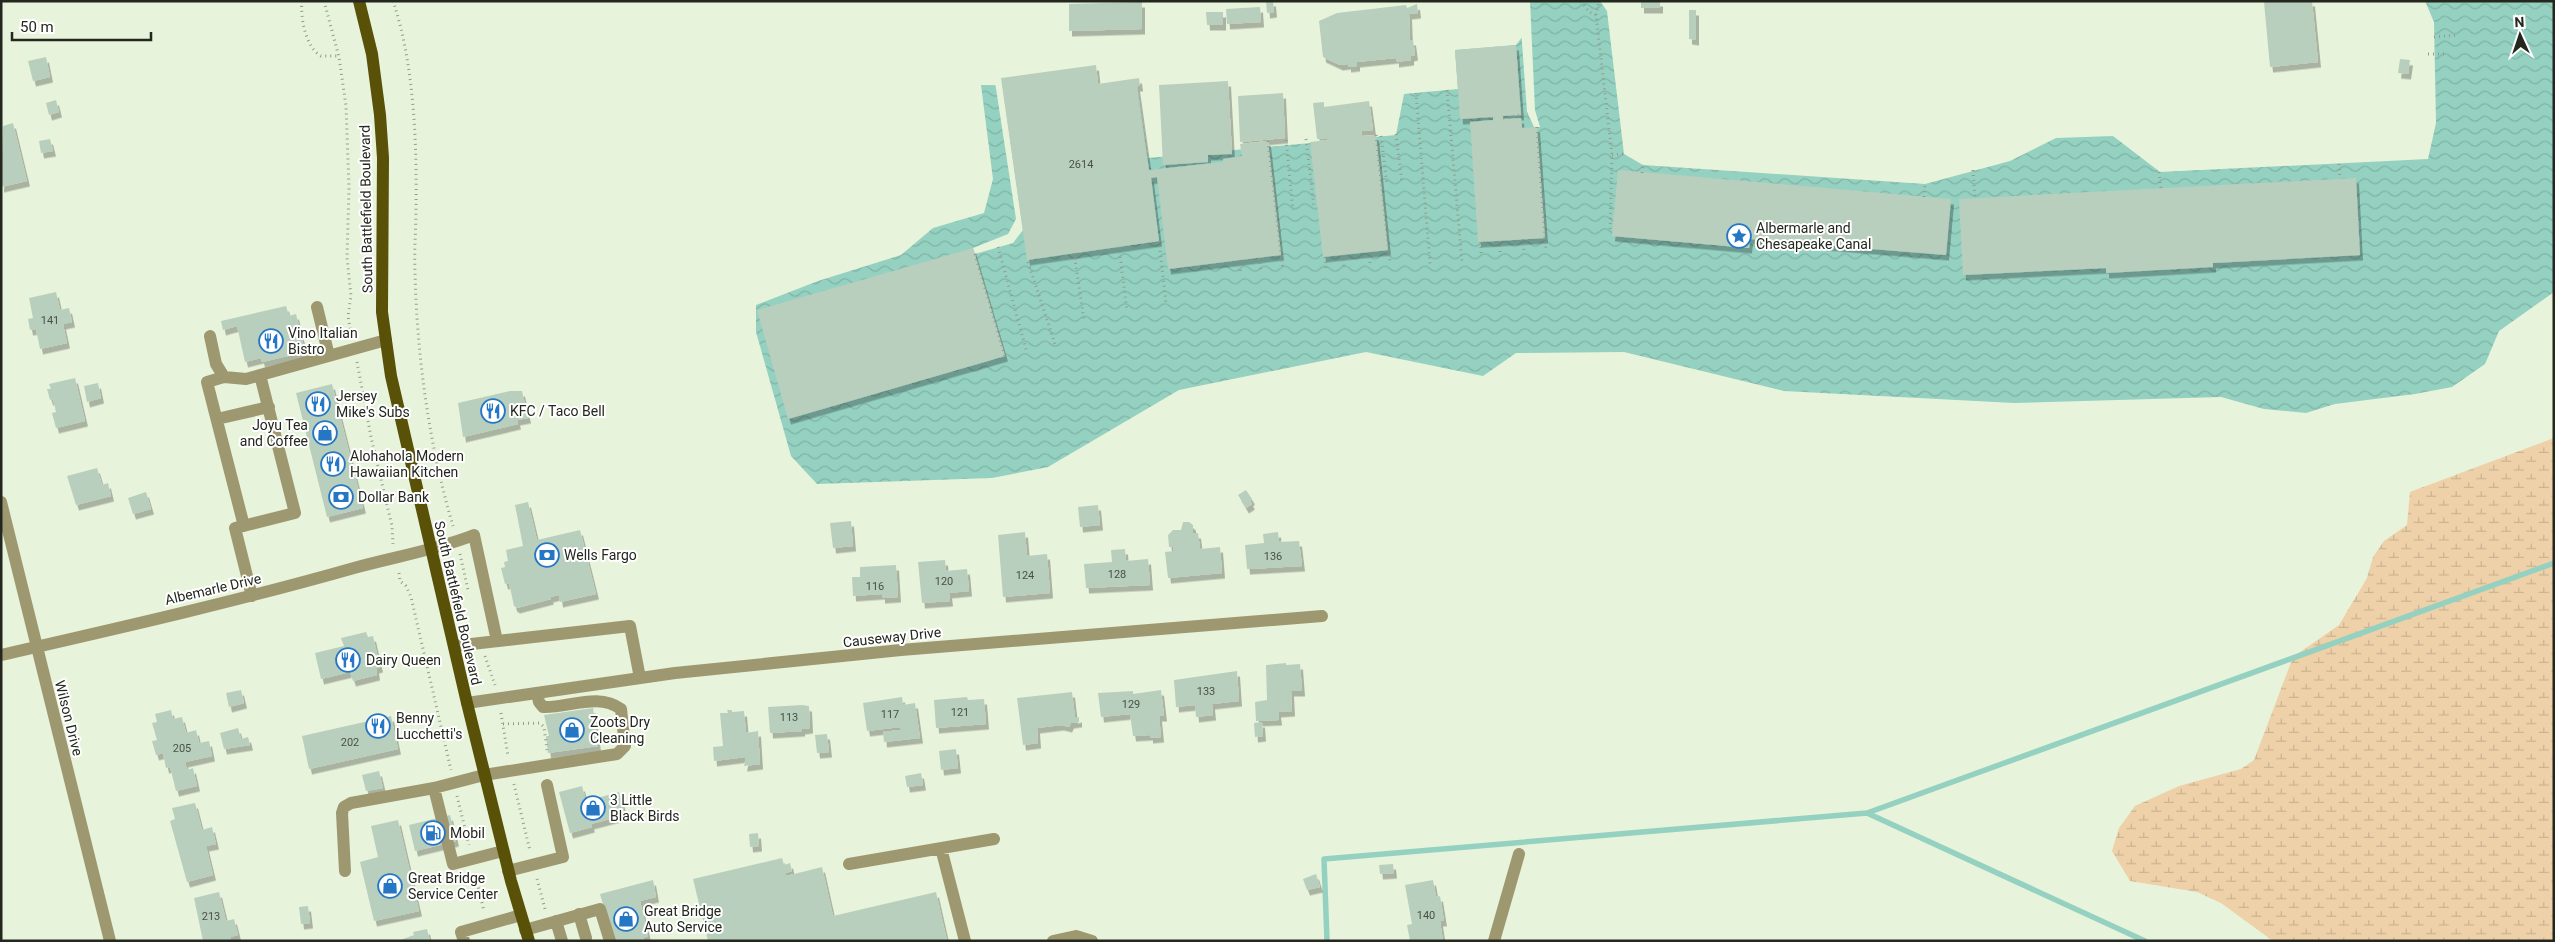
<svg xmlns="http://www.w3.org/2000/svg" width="2555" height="942" font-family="Roboto,sans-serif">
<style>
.wetland{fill:url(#wetland-marsh)}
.water{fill:url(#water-waves)}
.pier{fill:#e8f3db}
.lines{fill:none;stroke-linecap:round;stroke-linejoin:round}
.stream{stroke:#94d1c1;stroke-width:5.5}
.building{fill:#b9cfbd;filter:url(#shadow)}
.path{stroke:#949c8b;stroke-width:3;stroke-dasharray:1 4;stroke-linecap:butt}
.minor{stroke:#9e9870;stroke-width:12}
.major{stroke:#5a5109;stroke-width:12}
.labels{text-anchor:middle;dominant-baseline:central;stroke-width:4;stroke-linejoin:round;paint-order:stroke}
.number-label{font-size:11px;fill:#485146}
.street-label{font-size:14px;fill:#23271e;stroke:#fff}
.poi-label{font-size:14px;fill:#23271e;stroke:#fff;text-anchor:start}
</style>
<defs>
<pattern id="wetland-marsh" width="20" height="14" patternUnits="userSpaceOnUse" patternTransform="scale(1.25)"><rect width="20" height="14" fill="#eed1a9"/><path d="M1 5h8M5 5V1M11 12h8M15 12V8" fill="none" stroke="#ccb391"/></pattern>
<pattern id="water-waves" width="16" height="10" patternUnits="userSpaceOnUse" patternTransform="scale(1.25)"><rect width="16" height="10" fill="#94d1c1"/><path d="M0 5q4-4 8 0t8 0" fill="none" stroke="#7fb3a5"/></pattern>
<filter id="shadow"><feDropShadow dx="3" dy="5.5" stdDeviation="0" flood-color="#0004"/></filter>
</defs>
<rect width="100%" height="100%" fill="#e8f3db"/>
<path class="wetland" d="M2554 438V941H2273L2221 903 2197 892 2130 881 2112 851 2119 828 2135 806 2179 786 2241 769 2254 760 2293 657 2339 625 2367 578 2373 557 2384 541 2407 525 2410 492Z"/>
<path class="water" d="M1522 1H1600L1607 11 1624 154 1643 165 1925 184 2010 161 2056 138 2113 136 2160 172 2428 159 2436 123 2434 22 2425 1H2554V292L2499 331 2485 364 2452 387 2415 394 2335 404 2306 413 2264 409 2221 397 2014 403 1784 391 1624 352 1516 353 1483 376 1366 352 1179 390 1048 467 992 478 817 484 791 456 756 332V305L818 281 901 255 933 228 984 213 993 179 981 85 1137 86 1148 158 1396 135 1404 94 1458 89 1455 50 1516 45 1523 36Z"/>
<path class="pier" d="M1519 1H1530L1535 110 1540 127H1534L1527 112Z
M995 82H1002L1023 230 1013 243 975 254 973 248 1008 234 1016 219Z"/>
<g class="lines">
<path class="stream" d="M1867 813 2145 941
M1327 941 1324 859 1867 813 2554 563"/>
</g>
<path class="building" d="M1266 1H1273L1274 12 1267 13Z
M1641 1H1660V8H1641Z
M2271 1H2312L2318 62 2270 67 2264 2Z
M1142 2V29L1069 31V4Z
M1417 4 1418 13 1409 14 1410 40H1413L1415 55 1411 56V60L1396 62V58L1357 62V66L1348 67V64L1340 65 1323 57 1319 21 1337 13 1406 5 1407 8Z
M1260 7 1261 22 1227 24 1226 9Z
M1689 10H1696V40L1689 39Z
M1206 12H1223V25H1207Z
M1516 45 1521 115 1503 116V119L1521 118 1522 128 1537 127 1545 238 1478 242 1470 122 1493 120V117L1460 119 1455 50Z
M46 57 50 77 33 81 28 61Z
M2400 59 2410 60 2408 74 2398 73Z
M1096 65 1098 84 1139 78 1140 86H1137L1149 170 1223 162V159L1242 156 1240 144 1268 141 1281 255 1168 269 1157 177 1151 178 1159 241 1027 260 1001 78Z
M1228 81 1232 154 1208 155V162L1163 165 1159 85Z
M1283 93 1285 138 1240 142 1238 96Z
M56 100 59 112 49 115 46 103Z
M1369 101 1373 130 1361 131 1362 136 1376 135 1388 250 1323 257 1310 142 1327 140V138L1317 139 1313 103 1324 102V107Z
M3 123V126L13 123 27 181 1 187Z
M50 139 53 151 41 153 39 141Z
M1618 170 1951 199 1946 255 1750 239 1749 248 1612 236Z
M2356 178 2360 255 2213 263V267L2106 273V268L1963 275 1959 199Z
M973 248 1005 356 788 419 757 310Z
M56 292 60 310 69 308 72 322 63 324 67 343 40 349 36 329 30 330 28 319 33 318 29 298Z
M286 306 289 316 296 314 305 352 262 362 261 358 245 362 237 326 223 330 221 321Z
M75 378 85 421 56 428 52 413 56 412 53 399 50 400 47 389H51L49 384Z
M98 383 101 398 87 402 84 386Z
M332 384 363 508 327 517 296 393Z
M510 391H522L528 418 517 420 518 424 463 437 458 403Z
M97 468 102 485 108 483 111 496 76 505 67 476Z
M1246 490 1252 499 1250 501 1252 504 1246 508 1238 495Z
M146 492 151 509 133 514 128 498Z
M528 502 537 540 580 530 596 594 560 602 559 595 550 597 551 599 517 608 514 606 509 583 505 584 501 568 505 567 504 562 508 561 506 550 523 546 515 505Z
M1098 505 1100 525 1080 527 1078 507Z
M851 521 853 546 833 548 830 523Z
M1183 522H1189L1193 525V533H1198L1200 549 1220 547 1222 573 1168 578 1165 552 1174 551 1173 547H1169L1168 535 1173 530H1181Z
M1025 532 1027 556 1047 554 1050 593 1003 597 998 535Z
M1278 532 1279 542 1299 541 1302 566 1247 569 1245 545 1264 543 1263 534Z
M1125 549 1126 561 1148 559 1150 585 1086 588 1084 564 1112 562 1111 550Z
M945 560 946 571 967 569 969 591 949 593 950 601 922 603 918 562Z
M896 565 898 597 882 598V594L853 596 852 577H860V567Z
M366 632 368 637 373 636 380 667 376 668 377 675 353 681 350 672 321 679 315 653 344 646 341 638Z
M1286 663V665L1300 664 1302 691H1291L1292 711 1278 712 1279 720 1256 721 1255 702 1267 700 1266 665Z
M1237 671 1239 701 1212 704 1213 715 1196 717 1195 705 1176 707 1174 680Z
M241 690 244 703 229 707 226 693Z
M1161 690 1164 716H1159L1161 737 1150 738V735L1133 736 1130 714 1101 717 1098 693 1133 691V694Z
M1072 692 1075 718 1079 717V722L1071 723 1069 727 1061 725 1037 728 1038 743 1023 745 1017 698Z
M902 697 903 705 915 703 920 738 884 742 883 732 900 730V727L867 731 863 703Z
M967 697 968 700 984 699 986 724 936 728 934 700Z
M802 705 809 706 810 728 802 729V731L770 733 768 707Z
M593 708 598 746 548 753 546 736H549L544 715Z
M171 710 173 719 182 717 186 733 196 730 199 743 209 741 212 756 185 762 187 770 193 768 197 786 176 791 170 767 166 768 163 753 156 755 152 741 157 740 152 723 157 722 155 714Z
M727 710H732V712L744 711 746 733 758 731 760 764 744 766 746 757 714 761 713 747 723 746 720 713H728Z
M391 716 398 749 309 769 302 736Z
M1262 722 1263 736 1255 737 1254 723Z
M238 728 241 739 248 737 250 745 224 749 220 733Z
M827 734 829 752 817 753 815 735Z
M956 749 958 768 941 770 939 751Z
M379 771 383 788 366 791 362 775Z
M921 773 923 785 907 787 905 776Z
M582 786 586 801 619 792 625 815 591 824 592 827 570 833 559 792Z
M195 803 202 830 212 827 216 844 206 846 213 875 187 882 170 821 175 819 172 808Z
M450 815 456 841 415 851 409 825Z
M398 820 419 911 374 921 360 862 378 857 371 826Z
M758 833 759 846 750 847 749 834Z
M782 858 784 865 790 863 792 871 786 873V876L822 867 833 916 936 892 947 941H708L693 879Z
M1393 864 1394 873 1380 874 1379 865Z
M1316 874 1320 887 1307 890 1303 879Z
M653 880 656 897 640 901 648 936 643 938 644 941H614L600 894Z
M1433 880 1436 897 1440 896 1444 921H1440L1443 941H1410L1407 925 1412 924 1405 885Z
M219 892 226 921 234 919 238 935 230 937 231 941H203L194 898Z
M308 906 310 923 301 924 299 907Z
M427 929 430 941H398L414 935 413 932Z"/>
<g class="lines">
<path class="path" d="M302 1C300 18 306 48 321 56H339
M324 1 339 57 346 106 349 188 347 258 351 296 348 316 351 334
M393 1C414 63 417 143 416 208 416 229 414 251 415 272 417 357 429 445 453 526
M1581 1 1589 12 1596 15 1612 155 1610 230
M1596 15 1599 1
M2434 37 2459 35
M2428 54H2446
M1447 90 1462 262
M1416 93 1430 264
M1503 118 1528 114
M1537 127 1546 250
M1396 134 1402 183
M1376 135 1390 262
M1381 136 1387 185
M1306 139 1314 207
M1286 140 1293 210
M1268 141 1283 270
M1612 155 1624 154
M2339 164 2340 179
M1973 170 1975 198
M2159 172 2161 189
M1642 173 1643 165
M1924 197 1925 184
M1523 239 1524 251
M1159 241 1166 303
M1500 241V253
M1481 242V254
M998 247 1027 353
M1119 247 1127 311
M1369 252 1370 264
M1074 253 1084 320
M975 254 1005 356
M1343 255 1344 267
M1325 257 1326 268
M1259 258 1261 272
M1239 260 1241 274
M1028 262 1055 344
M357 362 371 437 392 526 393 544
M460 554 468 590
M399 573 400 581 406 586 411 597 451 770
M485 656 495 685
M501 713 508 756
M503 724 540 723 544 727 547 750
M514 784 530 851
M457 796 469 845
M475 873 484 911
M537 879 545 909"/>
<path class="minor" d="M317 307 329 356
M210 336 216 364 224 377 246 379 386 340
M224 377 207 382 244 526
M217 419 269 407
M1 502 110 941
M252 596 235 528 295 513 260 375
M454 646 630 626 640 678
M1 655C119 628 238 601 354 568 394 557 436 550 474 535L497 641
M467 703 675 673 901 650 1322 616
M941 848 965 941
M503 851 453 864 434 788 484 775 617 754 625 746 621 709C598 692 569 708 543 707L539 702 537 693
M849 864 994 839
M345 871 342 813 344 807 351 803 434 788
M508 871 563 857 547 785
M579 914 586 938
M556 921 562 941
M525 930 600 909 610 941
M464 941 461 932 521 915
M1053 941 1076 936 1092 941
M1494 941 1519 854"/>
<path class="major" d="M359 1 372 54 380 115 383 158 382 312 391 376 467 703 511 881 529 941"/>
</g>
<defs>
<g id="sight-ring" transform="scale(1.25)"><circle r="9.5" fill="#fff" stroke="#2577c6" stroke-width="1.5"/><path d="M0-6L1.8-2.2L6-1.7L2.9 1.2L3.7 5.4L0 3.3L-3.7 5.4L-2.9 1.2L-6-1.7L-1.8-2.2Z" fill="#2577c6"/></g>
<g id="restaurant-ring" transform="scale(1.25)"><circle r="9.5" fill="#fff" stroke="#2577c6" stroke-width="1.5"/><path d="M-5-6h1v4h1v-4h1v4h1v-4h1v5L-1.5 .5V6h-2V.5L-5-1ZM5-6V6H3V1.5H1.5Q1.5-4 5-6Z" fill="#2577c6"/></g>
<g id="shop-ring" transform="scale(1.25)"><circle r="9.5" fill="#fff" stroke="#2577c6" stroke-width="1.5"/><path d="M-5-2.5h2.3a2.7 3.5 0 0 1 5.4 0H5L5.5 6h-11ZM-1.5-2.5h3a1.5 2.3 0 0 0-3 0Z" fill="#2577c6"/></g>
<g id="bank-ring" transform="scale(1.25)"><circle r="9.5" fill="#fff" stroke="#2577c6" stroke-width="1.5"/><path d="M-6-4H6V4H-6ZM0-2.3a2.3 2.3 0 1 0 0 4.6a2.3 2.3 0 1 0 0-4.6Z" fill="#2577c6"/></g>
<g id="fuel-ring" transform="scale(1.25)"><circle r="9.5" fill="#fff" stroke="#2577c6" stroke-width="1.5"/><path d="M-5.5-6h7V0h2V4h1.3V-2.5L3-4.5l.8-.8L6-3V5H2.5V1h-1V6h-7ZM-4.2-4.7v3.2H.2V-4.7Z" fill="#2577c6"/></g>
</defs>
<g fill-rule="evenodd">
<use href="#sight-ring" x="1739" y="236"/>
<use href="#restaurant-ring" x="271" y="341"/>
<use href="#restaurant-ring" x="318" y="404"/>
<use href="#restaurant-ring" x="493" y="411"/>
<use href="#shop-ring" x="325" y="433"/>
<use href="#restaurant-ring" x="333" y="464"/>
<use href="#bank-ring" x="341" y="497"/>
<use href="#bank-ring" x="547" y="555"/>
<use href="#restaurant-ring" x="348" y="660"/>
<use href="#restaurant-ring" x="378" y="726"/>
<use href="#shop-ring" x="572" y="730"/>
<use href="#shop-ring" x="593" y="808"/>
<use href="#fuel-ring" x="433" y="833"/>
<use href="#shop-ring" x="390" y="886"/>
<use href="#shop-ring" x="626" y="919"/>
</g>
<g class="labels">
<g class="number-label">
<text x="1081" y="164">2614</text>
<text x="50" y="320">141</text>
<text x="1273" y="556">136</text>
<text x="1117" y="574">128</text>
<text x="1025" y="575">124</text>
<text x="944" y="581">120</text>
<text x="875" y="586">116</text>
<text x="1206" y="691">133</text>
<text x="1131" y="704">129</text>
<text x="960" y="712">121</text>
<text x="890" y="714">117</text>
<text x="789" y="717">113</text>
<text x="350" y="742">202</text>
<text x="182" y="748">205</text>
<text x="1426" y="915">140</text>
<text x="211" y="916">213</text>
</g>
<g class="street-label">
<text transform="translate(366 209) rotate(-91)">South Battlefield Boulevard</text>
<text transform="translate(213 589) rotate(-13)">Albemarle Drive</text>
<text transform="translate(458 603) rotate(77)">South Battlefield Boulevard</text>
<text transform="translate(892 637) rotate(-6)">Causeway Drive</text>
<text transform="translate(69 718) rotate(76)">Wilson Drive</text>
</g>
<g class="poi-label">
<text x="1756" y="228">Albermarle and<tspan x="1756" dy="16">Chesapeake Canal</tspan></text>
<text x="288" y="333">Vino Italian<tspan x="288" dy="16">Bistro</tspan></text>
<text x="336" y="396">Jersey<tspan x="336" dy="16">Mike's Subs</tspan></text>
<text x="510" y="411">KFC / Taco Bell</text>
<text x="308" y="425" text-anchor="end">Joyu Tea<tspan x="308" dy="16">and Coffee</tspan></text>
<text x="350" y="456">Alohahola Modern<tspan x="350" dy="16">Hawaiian Kitchen</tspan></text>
<text x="358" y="497">Dollar Bank</text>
<text x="564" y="555">Wells Fargo</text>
<text x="366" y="660">Dairy Queen</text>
<text x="396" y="718">Benny<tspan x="396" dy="16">Lucchetti's</tspan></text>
<text x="590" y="722">Zoots Dry<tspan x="590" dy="16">Cleaning</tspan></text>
<text x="610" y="800">3 Little<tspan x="610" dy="16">Black Birds</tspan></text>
<text x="450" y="833">Mobil</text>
<text x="408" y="878">Great Bridge<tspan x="408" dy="16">Service Center</tspan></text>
<text x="644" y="911">Great Bridge<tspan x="644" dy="16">Auto Service</tspan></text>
</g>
</g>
<rect width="2555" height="942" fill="none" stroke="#23271e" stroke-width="5"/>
<g transform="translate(2520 35) rotate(357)" stroke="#ffffff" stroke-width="4" paint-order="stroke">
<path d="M0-4L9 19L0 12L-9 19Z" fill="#23271e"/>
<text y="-8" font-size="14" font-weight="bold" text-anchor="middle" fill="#23271e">N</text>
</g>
<path d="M12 32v8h139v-8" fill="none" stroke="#23271e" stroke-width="2.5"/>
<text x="20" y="32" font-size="15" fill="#23271e" stroke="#ffffff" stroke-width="4" paint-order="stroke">50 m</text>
</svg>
